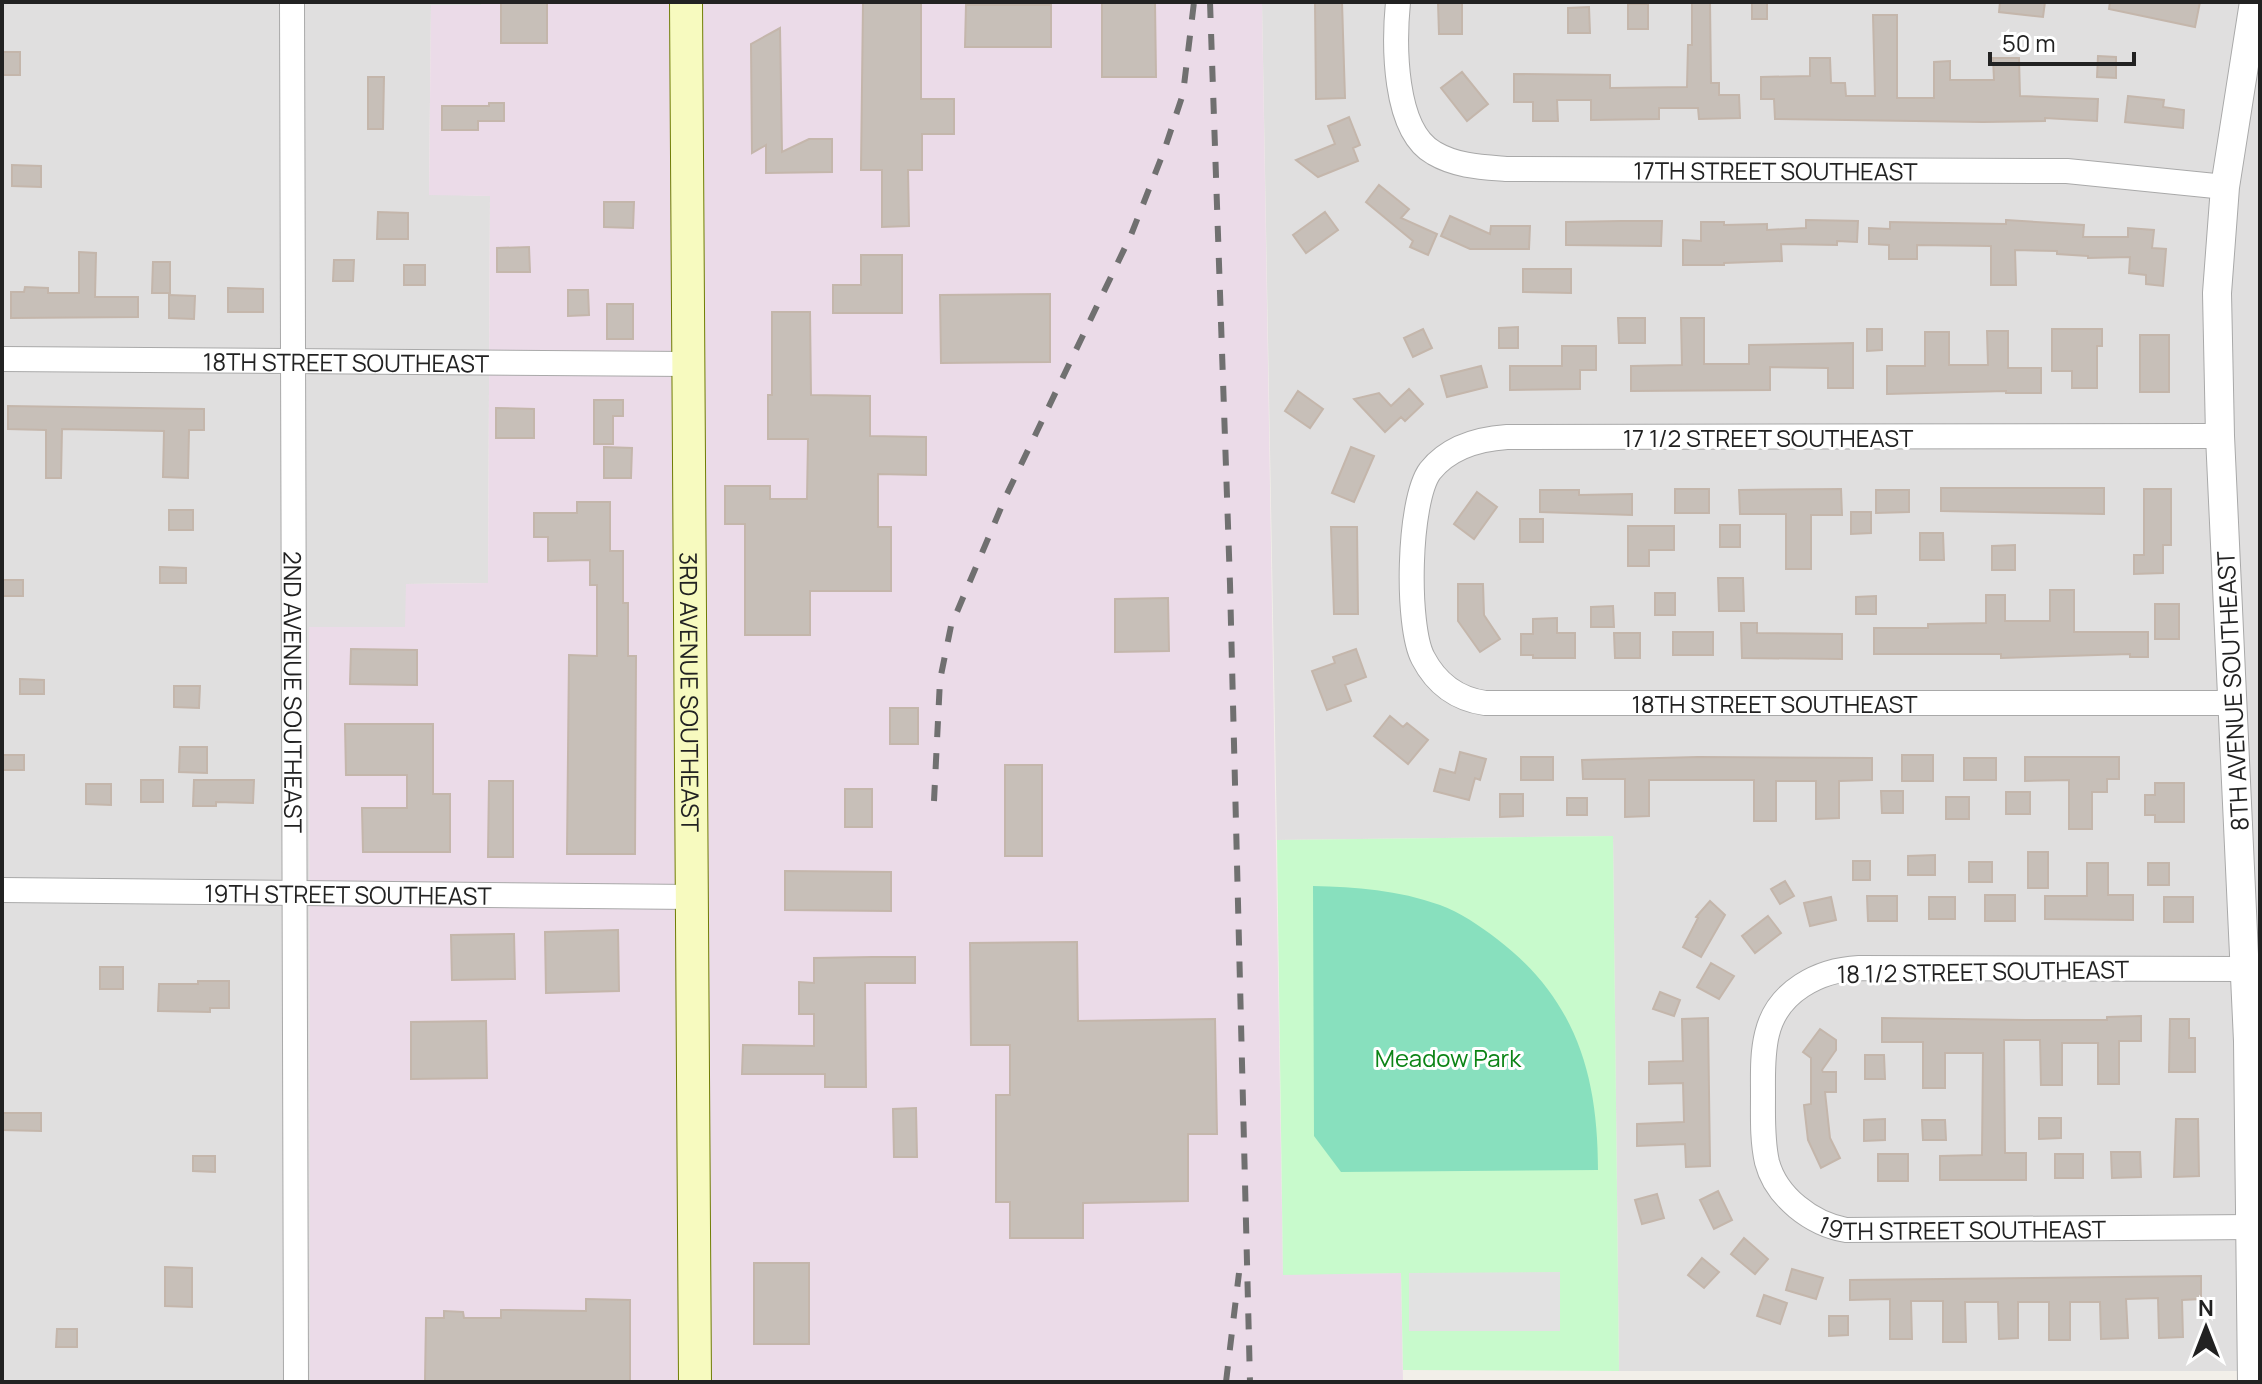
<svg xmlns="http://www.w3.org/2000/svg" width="2262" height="1384" font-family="Manrope,sans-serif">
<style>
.residential{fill:#e0dfdf}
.industrial{fill:#ebdbe8}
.park{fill:#c8facc}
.pitch{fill:#88e0be}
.parking{fill:#e2e2e2}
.building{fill:#c7bfb8;stroke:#c4b6ab;stroke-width:2}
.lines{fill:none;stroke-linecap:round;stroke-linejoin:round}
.minor-casing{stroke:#a9a9a9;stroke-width:26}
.tertiary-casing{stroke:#a9a9a9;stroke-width:30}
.secondary-casing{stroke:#707d05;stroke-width:34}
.minor{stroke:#fff;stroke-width:24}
.tertiary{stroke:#fff;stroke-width:28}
.secondary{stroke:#f7fabf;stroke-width:32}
.rail{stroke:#707070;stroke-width:6;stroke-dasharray:16 16;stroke-linecap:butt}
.labels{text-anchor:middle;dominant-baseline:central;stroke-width:6;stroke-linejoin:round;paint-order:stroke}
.street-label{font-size:24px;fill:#222;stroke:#fff}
.park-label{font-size:24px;fill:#0c8416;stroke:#fff}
</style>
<rect width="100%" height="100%" fill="#f2efe9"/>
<path class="residential" d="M2 2H482V5H431L429 194 490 196 488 583 406 584V627H309L310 1382H2Z
M1262 2H2260V1371H1619L1613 836 1277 840Z"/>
<path class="industrial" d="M482 2H1262L1283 1274 1401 1273 1403 1382H310L309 627H405L406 584 488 583 490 196 429 195 431 5H481Z"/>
<path class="park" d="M1613 836 1619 1371 1403 1370 1401 1273 1283 1275 1277 840Z"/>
<path class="pitch" d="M1313 886C1356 887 1398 890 1440 905 1460 912 1480 926 1497 939 1576 999 1598 1075 1598 1170L1341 1172 1314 1136Z"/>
<path class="parking" d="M1560 1272V1331H1409V1273Z"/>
<path class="building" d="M501 2H547V43H501Z
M921 2V99H954V134H922V170H908L909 226 882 227V170H861L863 3Z
M1102 2H1155L1156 77H1102Z
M1315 2H1342L1345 98 1316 99Z
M1438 2H1462V34H1439Z
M1692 2H1710L1711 83H1719V95H1739L1740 118 1699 119 1698 108H1659V119L1591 120V100H1557L1558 121H1533V102H1514V74L1610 75V88L1687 87 1688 45H1692Z
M1752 2H1767V19H1752Z
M2000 2H2045L2043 17 1999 12Z
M2110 2H2200L2195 27 2109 9Z
M1628 4H1648V29H1628Z
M966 5H1051V47H965Z
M1589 7 1590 33H1568V8Z
M1873 15H1897V98H1934V62L1950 61V80H1994L1993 58H2019L2020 96 2098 99 2097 121 2045 118V121L1983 122 1775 119 1774 99H1761V77L1810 76V58H1830L1831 83H1845L1846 96H1875Z
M780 28 782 152 809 139H832V172L766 173V145L752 153 751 44Z
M2 52H20V75H2Z
M2098 56 2116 57V78L2097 77Z
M1462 72 1488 104 1467 121 1441 88Z
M368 77H384L383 129H368Z
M2128 96 2164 100 2163 107 2184 110 2183 128 2125 122Z
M489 103H504V121H478V130H442V106H489Z
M1349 117 1360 145 1353 148 1358 161 1318 177 1296 160 1335 144 1328 126Z
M12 165 41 166V187L12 186Z
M1379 185 1409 209 1401 218 1437 234 1428 255 1410 247 1413 241 1366 202Z
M604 202H634L633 228 604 227Z
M378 212 408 213V239H377Z
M1325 212 1338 230 1306 253 1293 235Z
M1450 216 1490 234 1491 226H1530L1529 249H1470L1441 236Z
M1806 220 1858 221 1857 242 1837 241V245L1781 244 1782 261 1724 263V265H1683V240L1701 241V222H1724V225L1767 224V230L1806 228Z
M2006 220 2084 225 2083 237H2128V228L2154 230 2152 248 2166 249 2163 286 2146 284V275L2129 273 2130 257 2088 258V256L2057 254V251L2015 250 2016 285H1991V246L1917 245V259H1889V245L1869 244V228L1890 229V222L2006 224Z
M1621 221H1662L1661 246 1566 245V222Z
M529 247 530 272H497V248Z
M79 252 96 253 95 297H138V317L11 318V292H24L25 287 48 288V293H79Z
M861 255H902V313H833V285H861Z
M334 260H354L353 281H333Z
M153 262H170V293H152Z
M404 265H425V285H404Z
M1523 269H1571V293L1523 292Z
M228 288 263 289V312H228Z
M568 290H588L589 315 568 316Z
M1050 294V362L941 363 940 295Z
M169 295 195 296 194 319 169 318Z
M607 304H633V339H607Z
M772 312H810L811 395 870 396V436L926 437V475L878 474V527H891V591H810V635H745V524H725V486H770V499H807L808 439H768V395H772Z
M1618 318H1645V343H1619Z
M1681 318H1704V364H1749V345L1853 343V388H1828V368L1770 367V390L1631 391V366L1682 365Z
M1518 327V348H1499V328Z
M1423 329 1432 348 1413 357 1404 338Z
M1867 329H1882V350L1867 351Z
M2052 329H2102V346H2097V388H2072V371H2052Z
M1987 331H2008V368H2041V393H2006V391L1887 394V366H1925V332H1949V365H1988Z
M2140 335H2169V392H2140Z
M1562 346H1596V370H1580V389L1510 390V366H1562Z
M1481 366 1487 387 1447 397 1441 376Z
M1409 389 1423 404 1405 421 1401 417 1385 432 1354 399 1379 393 1391 406Z
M1298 391 1323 409 1310 428 1285 411Z
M594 400H623V416H613V444H594Z
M8 406 204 409V430H189L188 478 163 477 164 431 62 429 61 478H46V430L8 429Z
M496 408 534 409V438H496Z
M604 447 632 448 631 478H604Z
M1351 447 1374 456 1354 502 1332 493Z
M1941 488H2104V514L1941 511Z
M1675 489H1709V513H1675Z
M1841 489 1842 515H1811V569H1786V514H1740L1739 490Z
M2144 489H2171V545H2163V573L2134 574V555H2144Z
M1540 490H1579V495L1632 494V515L1540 512Z
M1876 490H1909V512L1876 513Z
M1477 492 1497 507 1474 539 1454 524Z
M577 502H610V551H623V603H628V656H636L635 854H567L569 655 597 656V585H590V560L548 561V537H534V513H577Z
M169 510H193V530H169Z
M1851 512H1871V533L1851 534Z
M1520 519H1543V542H1520Z
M1720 525H1740V547H1720Z
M1628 526H1674V550H1649V566H1628Z
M1331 527H1357L1358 614H1334Z
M1920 533H1943L1944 560H1920Z
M2015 545V570H1992V546Z
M160 567 186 568V583H160Z
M1718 578H1743L1744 611H1719Z
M2 580H23V596H2Z
M1458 584H1483L1484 615 1500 639 1480 652 1458 621Z
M2050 590H2074V632H2148V657H2130V654L2001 658V654H1874V628H1928V624L1986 623V595H2005V621H2050Z
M1655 593H1675V615H1655Z
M1876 596V614H1856V597Z
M1168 598 1169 651 1115 652V599Z
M2155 604H2179V639H2155Z
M1613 606 1614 627H1591V607Z
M1557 618V633H1575V658H1533V655H1521V634H1533V619Z
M1741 623H1757V633L1842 634V659L1742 658Z
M1673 632H1713V655H1673Z
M1614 633H1640V658H1615Z
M351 649 417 650V685L350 684Z
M1356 649 1366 677 1345 685 1351 701 1327 710 1312 671 1335 663 1333 657Z
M20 679 44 680V694H20Z
M174 686H200L199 708 174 707Z
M890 708H918V744H890Z
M1390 716 1403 727 1407 723 1428 740 1408 764 1374 736Z
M345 724H433V794H450V852H363L362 808H407V775H346Z
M180 747H207V773L179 772Z
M1460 752 1486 759 1480 780 1475 778 1469 800 1434 791 1440 769 1455 773Z
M2 755H24V770H2Z
M1902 755H1933V781H1902Z
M1521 757H1553V780H1521Z
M1698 757 1872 758V780L1839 781V818L1816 819V781H1776V821H1754V780H1649V816L1625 817V779H1583L1582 760Z
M2025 757H2119V779H2107V792H2092V829H2069V780L2025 781Z
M1964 758H1996V780H1964Z
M1005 765H1042V856H1005Z
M141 780H163V802H141Z
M194 780H254L253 803 216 802V806H193Z
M489 781H513V857H488Z
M2155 783H2184V822H2155V815H2145V795H2155Z
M86 784H111V805L86 804Z
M845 789H872V827H845Z
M1881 791H1903V813H1882Z
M2006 792H2030V814H2006Z
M1500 794H1523V816L1500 817Z
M1946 797H1969V819H1946Z
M1567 798H1587V815H1567Z
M2028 852H2048V888H2028Z
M1935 855V875H1908V856Z
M1853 861H1870V880H1853Z
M1969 862H1992V882H1969Z
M2087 863H2108V895H2133V920L2045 919V896H2087Z
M2148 863H2169V885H2148Z
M785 871 891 872V911L785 910Z
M1785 881 1794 896 1780 904 1771 889Z
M1985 895H2015V921H1985Z
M1867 896H1897V921H1868Z
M1831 897 1836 920 1810 926 1804 903Z
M1929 897H1955V919H1929Z
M2164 897H2193V922H2164Z
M1710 901 1725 915 1701 957 1683 947 1698 918 1696 917Z
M1768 916 1781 933 1755 953 1742 936Z
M618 930 619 991 546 993 545 932Z
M514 934 515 979 452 980 451 935Z
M1077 942 1078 1021 1215 1019 1217 1134H1188V1201L1083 1203V1238H1010V1202H996V1095H1010V1045H971L970 943Z
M872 957H915V983H865L866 1087H825V1074H742L743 1045 814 1046V1014H799V982L814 983V958Z
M1711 963 1734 976 1719 999 1697 987Z
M100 967H123V989H100Z
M198 981H229V1008H210V1012L158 1011 159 984H198Z
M1660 992 1680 1000 1674 1016 1653 1009Z
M2141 1016V1041H2119V1084H2098V1043H2062V1085H2041L2040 1040H2004L2005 1153H2026V1180H1940V1156L1982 1155 1983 1053H1945V1088H1923V1042H1882V1018L2026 1020H2107V1017Z
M1708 1018 1710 1166 1686 1167 1685 1144 1637 1146V1124L1684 1122 1683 1083 1649 1084V1062L1683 1061 1682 1019Z
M2170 1019H2189V1038H2195V1072H2169Z
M486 1021 487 1078 411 1079V1022Z
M1820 1029 1836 1040V1050L1822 1070 1823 1072H1836V1092H1825L1830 1138 1840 1158 1821 1168 1808 1140 1804 1105 1811 1104V1058L1803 1052Z
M1865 1055H1884L1885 1079H1865Z
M916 1108 917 1157H894L893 1109Z
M2 1113H41V1131L2 1130Z
M2039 1118H2061V1138L2039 1139Z
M1885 1119V1140L1864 1141V1120Z
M2176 1119H2198L2199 1176 2174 1177Z
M1922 1120H1945L1946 1140H1923Z
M2111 1152H2140L2141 1177 2112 1178Z
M1878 1154H1908V1181H1878Z
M2055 1154H2083V1178H2055Z
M193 1156H215V1172L193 1171Z
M1718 1191 1732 1220 1714 1229 1700 1200Z
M1657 1194 1664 1218 1642 1224 1635 1200Z
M1744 1238 1768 1259 1755 1274 1731 1254Z
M1702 1258 1719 1272 1704 1288 1688 1275Z
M754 1263H809V1344H754Z
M165 1267 192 1268V1307L165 1306Z
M1792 1269 1823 1278 1816 1299 1786 1290Z
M2201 1276V1299L2182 1300 2183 1337 2159 1338 2158 1298 2126 1299 2128 1338 2101 1339 2100 1302H2070V1340H2049V1302H2018V1338L1999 1339 1998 1302H1965L1966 1342H1943V1301H1911L1912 1339H1890V1299L1850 1300V1280Z
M1764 1295 1787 1303 1780 1324 1757 1316Z
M586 1299 630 1300V1382H425L426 1318H444V1311L463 1312 464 1318H501V1310L586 1311Z
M1829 1316H1848V1335L1829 1336Z
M57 1329H77V1347H56Z"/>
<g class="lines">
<g class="minor-casing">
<g id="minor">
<path id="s1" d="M292 2 296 1382"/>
<path id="s2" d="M1398 2C1394 43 1393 130 1434 153 1456 166 1481 167 1506 169L2067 171 2225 187"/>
<path id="s3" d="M2 359 688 364"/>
<path id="s4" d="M2220 436 1507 437C1478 439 1449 447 1430 471 1408 501 1406 626 1423 658 1436 683 1457 699 1485 703H2232"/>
<path id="s5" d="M2 890 692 897"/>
<path id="s6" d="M2245 969 1859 968C1819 970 1777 991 1767 1034 1762 1054 1763 1075 1763 1095 1763 1117 1762 1140 1767 1162 1776 1197 1812 1224 1846 1230L2252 1227"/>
</g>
</g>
<g class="tertiary-casing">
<path id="tertiary" d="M2252 1382 2248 1041 2220 436 2217 293 2225 187 2254 2"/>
</g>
<g class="secondary-casing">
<g id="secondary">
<path id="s7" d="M686 2 695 1382"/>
</g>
</g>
<use href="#minor" class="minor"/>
<use href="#tertiary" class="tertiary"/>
<use href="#secondary" class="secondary"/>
<path class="rail" d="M1210 2 1230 584 1250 1382
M934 801 940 680 951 626 1006 496 1131 235 1164 151 1183 94 1194 2
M1226 1382 1239 1273"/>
</g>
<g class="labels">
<g class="street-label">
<text stroke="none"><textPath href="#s2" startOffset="506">17TH STREET SOUTHEAST</textPath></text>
<text stroke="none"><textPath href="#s3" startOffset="344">18TH STREET SOUTHEAST</textPath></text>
<text x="1768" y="437">17 1/2 STREET SOUTHEAST</text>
<text transform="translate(2232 691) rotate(-93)">8TH AVENUE SOUTHEAST</text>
<text stroke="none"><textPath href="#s1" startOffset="690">2ND AVENUE SOUTHEAST</textPath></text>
<text stroke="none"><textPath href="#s7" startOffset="690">3RD AVENUE SOUTHEAST</textPath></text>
<text stroke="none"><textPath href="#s4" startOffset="1360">18TH STREET SOUTHEAST</textPath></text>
<text stroke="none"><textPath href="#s5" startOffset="346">19TH STREET SOUTHEAST</textPath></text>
<text transform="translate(1983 971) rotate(-1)">18 1/2 STREET SOUTHEAST</text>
<text stroke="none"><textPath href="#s6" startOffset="862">19TH STREET SOUTHEAST</textPath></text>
</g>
<g class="park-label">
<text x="1448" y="1057">Meadow Park</text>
</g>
</g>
<rect width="2262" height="1384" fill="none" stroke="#222222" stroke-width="8"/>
<g transform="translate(2206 1328)" stroke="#ffffff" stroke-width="6" paint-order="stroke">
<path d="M0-6L14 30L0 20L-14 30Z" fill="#222222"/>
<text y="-12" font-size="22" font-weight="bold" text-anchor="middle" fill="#222222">N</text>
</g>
<path d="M1990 52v12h144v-12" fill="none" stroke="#222222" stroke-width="4"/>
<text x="2002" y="52" font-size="24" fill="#222222" stroke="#ffffff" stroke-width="6" paint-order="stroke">50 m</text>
</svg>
